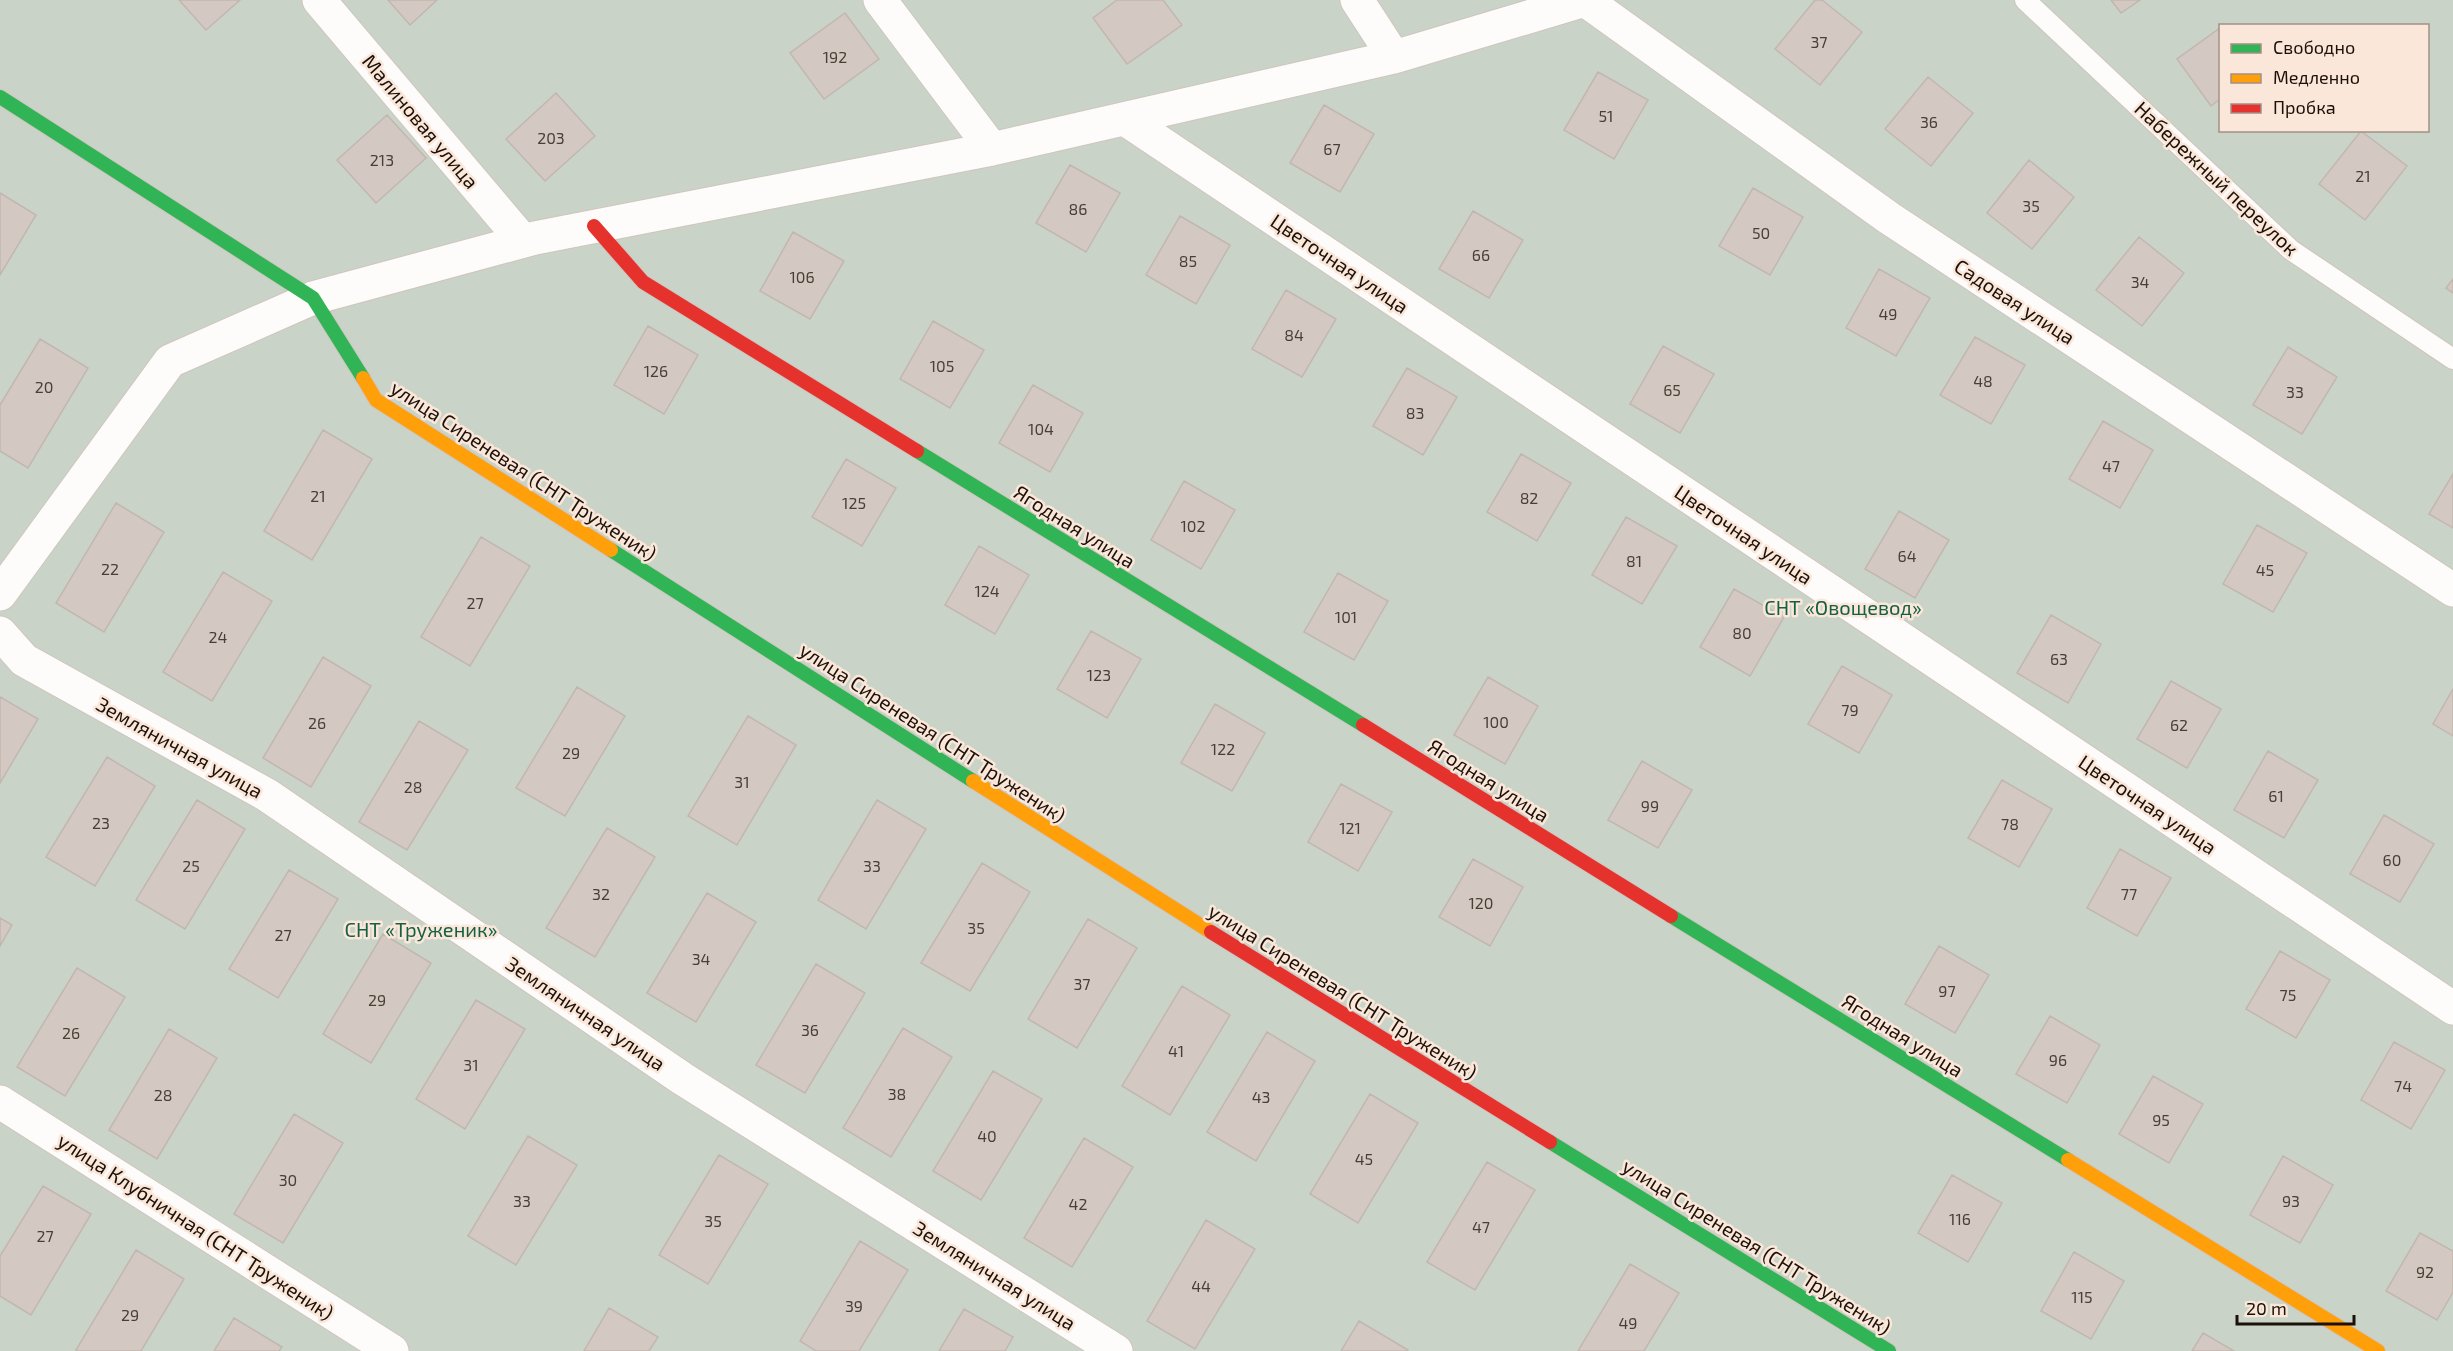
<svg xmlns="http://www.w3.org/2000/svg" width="2453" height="1351" font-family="'Exo 2',sans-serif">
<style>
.green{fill:#c9d3c8;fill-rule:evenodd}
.building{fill:#d4c9c2;stroke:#c2b7b0;stroke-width:1.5}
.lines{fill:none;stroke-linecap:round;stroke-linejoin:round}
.lane-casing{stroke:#d0c5be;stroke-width:22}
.street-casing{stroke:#d0c5be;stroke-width:35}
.fast-casing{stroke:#d0c5be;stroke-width:16}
.slow-casing{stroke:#d0c5be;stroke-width:16}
.jam-casing{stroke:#d0c5be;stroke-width:16}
.lane{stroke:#fdfcfa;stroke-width:20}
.street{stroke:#fdfcfa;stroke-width:33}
.fast{stroke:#30b455;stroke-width:14}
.slow{stroke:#ff9f0a;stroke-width:14}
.jam{stroke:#e5322d;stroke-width:14}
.labels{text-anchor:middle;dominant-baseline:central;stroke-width:5;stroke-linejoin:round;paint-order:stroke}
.number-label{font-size:16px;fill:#4a3f37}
.street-label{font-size:20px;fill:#1c1109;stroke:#fbe7d9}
.park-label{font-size:20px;fill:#126145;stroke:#fbe7d9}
</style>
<rect width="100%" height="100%" fill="#f3e8e1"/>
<path class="green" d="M0 0H2453V1351H0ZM2220 26H2428V130H2220Z"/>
<path class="building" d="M179 0H240L206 30Z
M388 0H437L410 25Z
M1117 0H1163L1182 25 1127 64 1093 18Z
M1815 0H1822L1862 32 1820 85 1775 49Z
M2111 0H2140L2121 13Z
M845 13 879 59 824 99 790 53Z
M2220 28V99L2211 106 2177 59Z
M1598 72 1648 100 1614 159 1564 130Z
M1928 77 1973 113 1931 166 1885 129Z
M556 93 595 136 545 181 506 139Z
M1324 105 1374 134 1340 192 1290 163Z
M387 115 426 158 376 203 337 160Z
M2361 131 2407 166 2365 220 2319 184Z
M2029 160 2074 197 2032 249 1987 213Z
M1070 165 1120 193 1086 252 1036 223Z
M1753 188 1803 217 1770 275 1719 246Z
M0 193 36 215 0 275Z
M1473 211 1523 240 1489 298 1439 269Z
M1180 216 1230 245 1196 304 1146 275Z
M793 232 844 261 810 319 760 291Z
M2139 237 2184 273 2142 326 2096 290Z
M1879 269 1930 298 1896 356 1846 328Z
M2453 279V293L2446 288Z
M1286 290 1336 319 1302 377 1252 349Z
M933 321 984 350 950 408 900 379Z
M648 326 698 355 664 414 614 385Z
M1975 337 2025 365 1991 424 1940 395Z
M40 339 88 368 28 468 0 451V405Z
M1663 346 1714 374 1680 433 1630 404Z
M2288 347 2337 377 2302 434 2253 405Z
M1407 368 1457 397 1423 455 1373 426Z
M1033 385 1083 413 1050 472 999 443Z
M2103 421 2153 450 2120 508 2069 479Z
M323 430 372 459 312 560 264 531Z
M1521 454 1571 483 1537 541 1487 512Z
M846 459 896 488 862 546 812 517Z
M2453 474V528L2429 514Z
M1184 481 1235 510 1201 569 1151 540Z
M116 503 164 532 104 632 56 603Z
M1899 511 1949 540 1915 598 1865 569Z
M1626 517 1677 546 1642 604 1592 575Z
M2257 525 2307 553 2273 612 2223 584Z
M481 537 530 566 470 666 421 637Z
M979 546 1029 575 995 634 945 605Z
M223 572 272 601 212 701 163 672Z
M1338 573 1388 601 1354 660 1304 632Z
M1734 589 1784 617 1750 676 1700 647Z
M2051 615 2101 644 2068 703 2017 673Z
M1091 631 1141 659 1107 718 1057 689Z
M323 657 371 686 311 787 263 758Z
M1842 666 1892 695 1859 753 1808 724Z
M1488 677 1538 706 1505 764 1454 735Z
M2171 681 2221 709 2187 768 2137 739Z
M577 687 625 716 565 816 516 788Z
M2453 689V736L2433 724Z
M0 697 38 719 0 783Z
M1215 704 1265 733 1232 791 1181 763Z
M748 716 796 745 737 845 688 816Z
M419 721 468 750 407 850 359 822Z
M2268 751 2318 780 2284 838 2234 810Z
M107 757 155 786 95 886 46 857Z
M1642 761 1692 790 1658 848 1608 820Z
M2002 780 2052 809 2019 867 1968 838Z
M1341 784 1392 812 1358 871 1308 842Z
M197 800 245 829 185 929 136 900Z
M877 800 926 829 866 929 818 900Z
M2384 815 2434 844 2400 902 2350 874Z
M607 828 655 857 595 957 546 928Z
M2120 849 2171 878 2137 936 2087 908Z
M1473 859 1523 887 1490 946 1439 917Z
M982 863 1030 892 970 991 921 963Z
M289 870 338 899 278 998 229 969Z
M707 893 756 922 696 1022 647 993Z
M0 918 12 925 0 946Z
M1088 919 1137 948 1077 1048 1028 1019Z
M383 934 431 963 371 1063 323 1034Z
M1939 946 1989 975 1955 1033 1905 1004Z
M2280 951 2330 980 2296 1038 2246 1009Z
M816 964 865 993 805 1093 756 1065Z
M77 968 125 997 65 1096 17 1067Z
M1182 986 1230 1015 1170 1115 1122 1086Z
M476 1000 525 1029 465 1129 416 1099Z
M2050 1016 2100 1045 2067 1103 2016 1074Z
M903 1028 952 1057 891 1157 843 1128Z
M169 1029 217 1058 157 1159 109 1130Z
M1267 1032 1315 1061 1256 1161 1207 1132Z
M2394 1042 2445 1070 2411 1129 2361 1100Z
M993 1071 1042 1099 981 1200 933 1171Z
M2153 1076 2203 1104 2169 1163 2119 1134Z
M1370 1094 1418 1123 1358 1223 1310 1194Z
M294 1114 343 1143 283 1243 234 1214Z
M528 1136 577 1165 516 1265 468 1236Z
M1084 1138 1133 1167 1072 1267 1024 1238Z
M719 1155 768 1184 708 1284 659 1255Z
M2283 1156 2333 1185 2300 1243 2250 1215Z
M1487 1162 1535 1190 1475 1290 1427 1262Z
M1952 1175 2002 1203 1968 1262 1918 1233Z
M43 1186 91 1214 31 1315 0 1296V1256Z
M1206 1220 1255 1249 1195 1349 1147 1321Z
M2420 1233 2453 1251V1292L2437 1320 2386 1291Z
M860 1241 908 1270 859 1351H816L800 1341Z
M136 1250 184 1279 141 1351H78L76 1350Z
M2074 1252 2124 1281 2091 1339 2041 1311Z
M1630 1264 1679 1293 1644 1351H1578Z
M609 1308 658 1337 649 1351H584Z
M964 1309 1013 1337 1005 1351H939Z
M234 1318 282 1347 279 1351H214Z
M1359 1321 1408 1350 1407 1351H1341Z
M2203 1333 2234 1351H2192Z"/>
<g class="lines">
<g class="lane-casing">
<path id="lane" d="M2025 0 2291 250 2453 359"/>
</g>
<g class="street-casing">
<path id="street" d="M319 0 523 241
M880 0 992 149
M1357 0 1394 57
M1585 0 1889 218 2453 590
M1125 119 2453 1008
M0 594 170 361 313 298 535 238 992 149 1394 57 1585 0
M0 633 24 660 267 795 683 1079 1116 1351
M0 1102 392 1351"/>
</g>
<g class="fast-casing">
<path id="fast" d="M0 97 313 298 363 378
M917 451 1363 725
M611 550 973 781
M1671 916 2068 1160
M1550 1142 1889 1351"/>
</g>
<g class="slow-casing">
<path id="slow" d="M363 378 376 400 611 550
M973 781 1211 932
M2068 1160 2378 1351"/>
</g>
<g class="jam-casing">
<path id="jam" d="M594 226 643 282 917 451
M1363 725 1671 916
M1211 932 1550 1142"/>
</g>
<use href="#lane" class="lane"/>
<use href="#street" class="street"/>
<use href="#fast" class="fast"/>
<use href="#slow" class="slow"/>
<use href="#jam" class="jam"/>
</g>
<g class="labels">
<g class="number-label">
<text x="1819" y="41">37</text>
<text x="835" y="56">192</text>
<text x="1606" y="115">51</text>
<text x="1929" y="121">36</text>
<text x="551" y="137">203</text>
<text x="1332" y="148">67</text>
<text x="382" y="159">213</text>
<text x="2363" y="175">21</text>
<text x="2031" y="205">35</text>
<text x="1078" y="208">86</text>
<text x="1761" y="232">50</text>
<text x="1481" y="254">66</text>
<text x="1188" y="260">85</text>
<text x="802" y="276">106</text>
<text x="2140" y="281">34</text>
<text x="1888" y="313">49</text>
<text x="1294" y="334">84</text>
<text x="942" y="365">105</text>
<text x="656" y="370">126</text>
<text x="1983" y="380">48</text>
<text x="44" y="386">20</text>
<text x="1672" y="389">65</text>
<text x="2295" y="391">33</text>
<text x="1415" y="412">83</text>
<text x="1041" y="428">104</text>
<text x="2111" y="465">47</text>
<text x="318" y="495">21</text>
<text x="1529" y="497">82</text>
<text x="854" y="502">125</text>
<text x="1193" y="525">102</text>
<text x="1907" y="555">64</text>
<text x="1634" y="560">81</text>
<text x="110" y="568">22</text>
<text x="2265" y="569">45</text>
<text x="987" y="590">124</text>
<text x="475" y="602">27</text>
<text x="1346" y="616">101</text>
<text x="1742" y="632">80</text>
<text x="218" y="636">24</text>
<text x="2059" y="658">63</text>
<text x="1099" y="674">123</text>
<text x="1850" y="709">79</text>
<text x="1496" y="721">100</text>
<text x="317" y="722">26</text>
<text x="2179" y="724">62</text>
<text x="1223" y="748">122</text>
<text x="571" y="752">29</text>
<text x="742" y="781">31</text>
<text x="413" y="786">28</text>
<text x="2276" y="795">61</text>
<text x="1650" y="805">99</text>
<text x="101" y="822">23</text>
<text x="2010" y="823">78</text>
<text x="1350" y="827">121</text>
<text x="2392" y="859">60</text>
<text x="191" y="865">25</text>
<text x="872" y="865">33</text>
<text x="601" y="893">32</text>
<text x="2129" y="893">77</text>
<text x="1481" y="902">120</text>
<text x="976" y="927">35</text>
<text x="283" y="934">27</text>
<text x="701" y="958">34</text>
<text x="1082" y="983">37</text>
<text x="1947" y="990">97</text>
<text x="2288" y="994">75</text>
<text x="377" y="999">29</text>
<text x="810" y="1029">36</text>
<text x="71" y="1032">26</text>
<text x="1176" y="1050">41</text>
<text x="2058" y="1059">96</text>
<text x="471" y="1064">31</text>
<text x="2403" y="1085">74</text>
<text x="897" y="1093">38</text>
<text x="163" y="1094">28</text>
<text x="1261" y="1096">43</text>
<text x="2161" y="1119">95</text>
<text x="987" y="1135">40</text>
<text x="1364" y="1158">45</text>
<text x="288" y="1179">30</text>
<text x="522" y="1200">33</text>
<text x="2291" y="1200">93</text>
<text x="1078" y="1203">42</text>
<text x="1960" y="1218">116</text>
<text x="713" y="1220">35</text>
<text x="1481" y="1226">47</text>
<text x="45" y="1235">27</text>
<text x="2425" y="1271">92</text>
<text x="1201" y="1285">44</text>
<text x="2082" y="1296">115</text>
<text x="854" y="1305">39</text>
<text x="130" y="1314">29</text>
<text x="1628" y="1322">49</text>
</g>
<g class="street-label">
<text transform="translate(421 121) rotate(50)">Малиновая улица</text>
<text transform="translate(2217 178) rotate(43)">Набережный переулок</text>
<text transform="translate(1340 263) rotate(34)">Цветочная улица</text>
<text transform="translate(2015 301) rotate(33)">Садовая улица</text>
<text transform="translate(524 470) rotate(33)">улица Сиреневая (СНТ Труженик)</text>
<text transform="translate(1075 526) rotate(32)">Ягодная улица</text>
<text transform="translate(1744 534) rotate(34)">Цветочная улица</text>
<text transform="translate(933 732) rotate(33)">улица Сиреневая (СНТ Труженик)</text>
<text transform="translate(180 747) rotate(29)">Земляничная улица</text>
<text transform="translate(1489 780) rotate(32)">Ягодная улица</text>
<text transform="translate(2148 804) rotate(34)">Цветочная улица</text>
<text transform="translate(1343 991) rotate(32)">улица Сиреневая (СНТ Труженик)</text>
<text transform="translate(586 1013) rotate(34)">Земляничная улица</text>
<text transform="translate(1903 1035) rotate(32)">Ягодная улица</text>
<text transform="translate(196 1226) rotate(33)">улица Клубничная (СНТ Труженик)</text>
<text transform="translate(1757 1246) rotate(32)">улица Сиреневая (СНТ Труженик)</text>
<text transform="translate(995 1275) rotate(32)">Земляничная улица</text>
</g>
<g class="park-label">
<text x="1843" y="607">СНТ «Овощевод»</text>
<text x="421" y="929">СНТ «Труженик»</text>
</g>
</g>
<rect x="2219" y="24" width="210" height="108" fill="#fbe7d9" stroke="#a29186" stroke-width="1.5"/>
<rect x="2231" y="44" width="30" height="9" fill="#30b455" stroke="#a29186" stroke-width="1.5"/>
<text x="2273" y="54" font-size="18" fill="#1c1109">Свободно</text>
<rect x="2231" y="74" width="30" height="9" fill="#ff9f0a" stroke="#a29186" stroke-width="1.5"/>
<text x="2273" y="84" font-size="18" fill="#1c1109">Медленно</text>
<rect x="2231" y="104" width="30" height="9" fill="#e5322d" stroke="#a29186" stroke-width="1.5"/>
<text x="2273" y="114" font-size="18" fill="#1c1109">Пробка</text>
<path d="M2237 1315v9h117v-9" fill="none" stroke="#1c1109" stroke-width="3"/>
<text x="2246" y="1315" font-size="18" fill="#1c1109" stroke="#fbe7d9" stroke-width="4.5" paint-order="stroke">20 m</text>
</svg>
